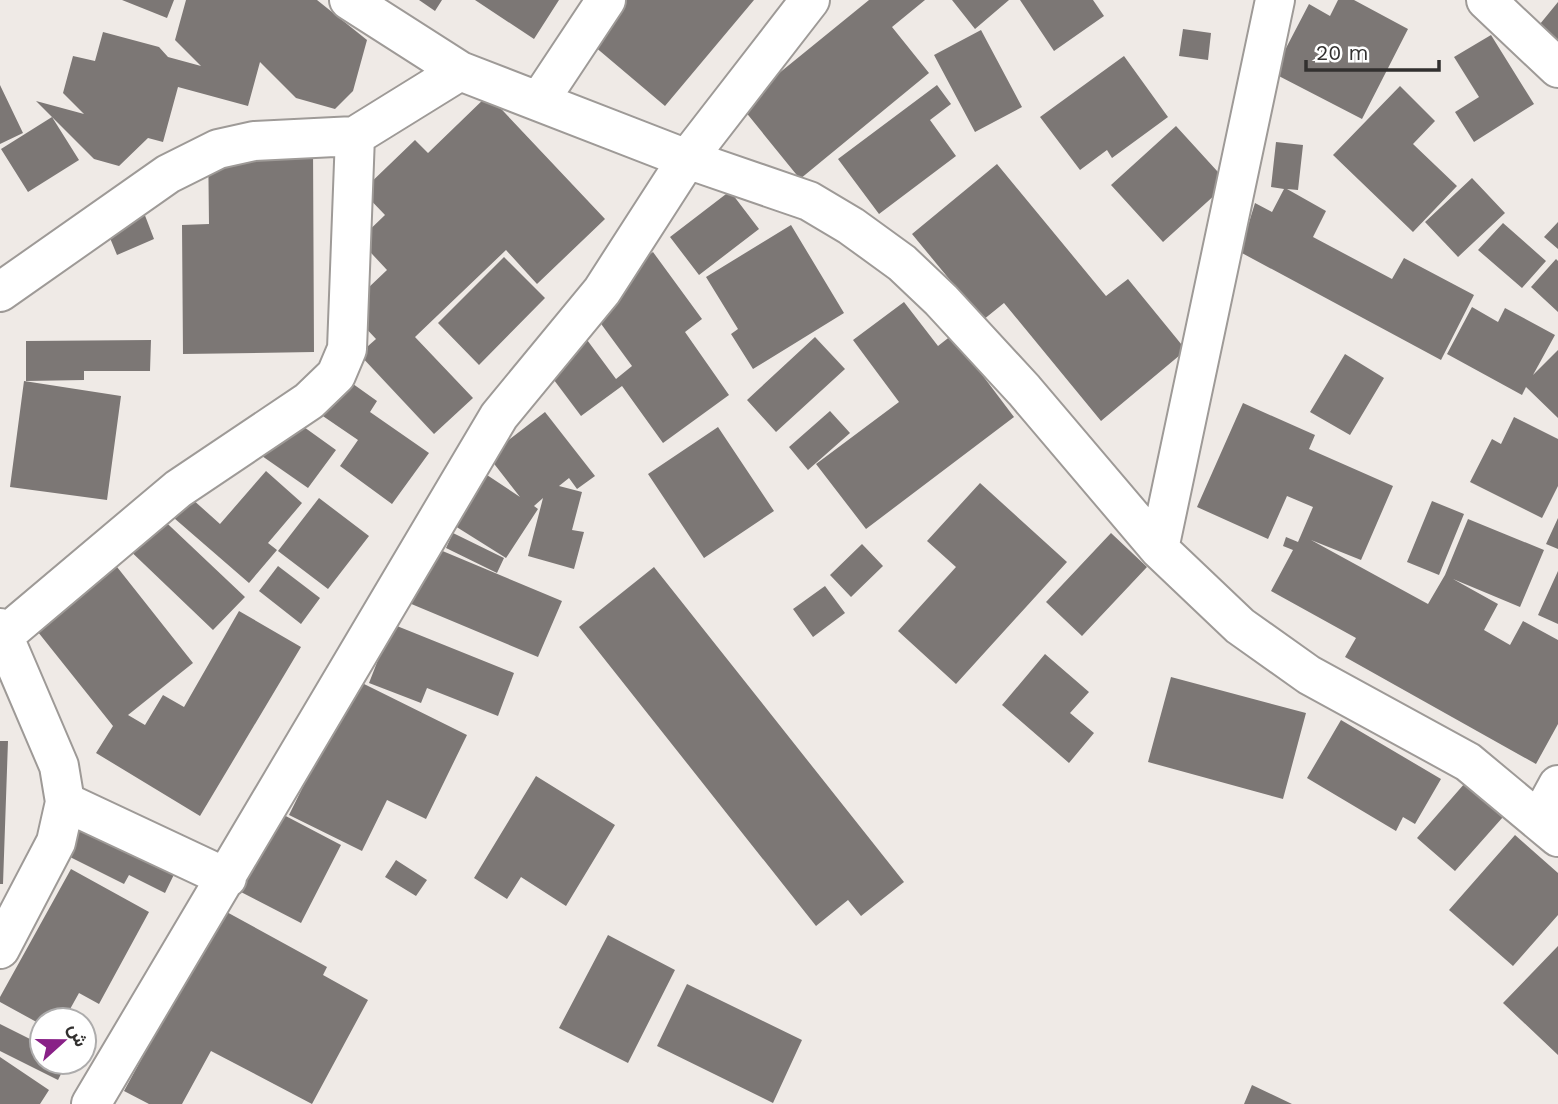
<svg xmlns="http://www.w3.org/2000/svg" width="1558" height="1104" font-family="'Work Sans',Vazirmatn,sans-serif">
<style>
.building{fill:#7c7775}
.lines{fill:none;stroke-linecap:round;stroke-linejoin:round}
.minor-casing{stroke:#9e9a97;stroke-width:42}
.minor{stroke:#fff;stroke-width:38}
</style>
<rect width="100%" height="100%" fill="#efeae6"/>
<path class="building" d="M122 0H174L167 18Z
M186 0H317L367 40 353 91 335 109 296 98 260 62 248 106 178 87 163 142 148 138 119 166 94 159 36 101 84 114 63 93 73 56 95 61 103 32 159 47 168 57 201 66 175 40Z
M419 0H442L435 11Z
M475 0H559L534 39Z
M610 0H754L665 106 581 35Z
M869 0H925L892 27 929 73 800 179 740 105Z
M952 0H1009L975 29Z
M1020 0H1093L1104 16 1054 51Z
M1338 0H1354L1408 29 1362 119 1273 73 1309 4 1330 16Z
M1558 2V57L1531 35Z
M1183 29 1211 33 1208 60 1179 56Z
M981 30 1022 107 975 132 934 55Z
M1491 35 1534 104 1474 142 1455 112 1479 97 1454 57Z
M1124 56 1168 117 1112 158 1107 150 1080 170 1040 117Z
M0 85 23 133 0 144Z
M937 85 951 104 930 120 956 156 879 214 838 159Z
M1400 86 1435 121 1413 144 1457 186 1413 232 1333 155Z
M488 95 605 219 537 284 506 250 415 337 473 398 434 434 359 354 376 339 347 308 387 270 359 240 385 215 362 191 415 140 428 153Z
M52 117 79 160 28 192 1 149Z
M1176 126 1228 183 1163 242 1111 185Z
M208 137 313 145 314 352 183 354 182 225 209 224Z
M1276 142 1303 145 1298 190 1287 189 1326 211 1313 237 1392 279 1404 258 1474 295 1441 360 1240 252 1255 203 1272 212 1284 189 1271 187Z
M997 164 1106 296 1128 279 1186 350 1101 421 1004 303 983 320 912 234Z
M1472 178 1505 213 1458 257 1425 222Z
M730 191 759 229 699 275 670 237Z
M141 205 154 239 117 255 103 221Z
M1558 222V249L1544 237Z
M1503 223 1546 261 1522 288 1478 250Z
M791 225 844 313 753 369 731 334 738 329 706 277Z
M653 252 702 319 685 332 729 395 663 443 622 386 581 416 536 356 576 325 616 379 632 366 585 302Z
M504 257 545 298 479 365 438 323Z
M1556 259 1558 261V312L1531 287Z
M904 302 938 346 952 335 1014 417 866 529 816 464 899 402 853 340Z
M1472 307 1498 322 1505 308 1555 335 1533 375 1558 350V418L1526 387 1522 395 1447 354Z
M815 337 845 369 776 432 747 400Z
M151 340 150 371H84V380L26 381V341Z
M1345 354 1384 378 1350 435 1310 412Z
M339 374 377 401 370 412 429 453 392 504 340 466 358 440 314 410Z
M24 381 121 396 107 500 10 487Z
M1243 403 1315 435 1309 449 1393 486 1361 560 1311 540 1428 604 1445 575 1468 519 1544 550 1520 607 1453 579 1498 604 1484 630 1510 645 1523 621 1558 640V724L1536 764 1345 657 1356 638 1271 591 1293 550 1283 546 1286 537 1298 542 1313 507 1287 496 1268 539 1197 507Z
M830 411 850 433 808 470 789 447Z
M545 412 595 476 577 489 569 478 559 486 582 492 572 530 584 532 574 569 528 556 543 498 534 506 538 509 506 558 455 526 487 475 520 497 488 456Z
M290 417 336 450 308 488 262 456Z
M1514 417 1558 439V486L1542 518 1470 482 1492 439 1501 444Z
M718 427 774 511 704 558 648 474Z
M266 471 302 503 268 543 277 550 249 583 174 518 191 498 220 524Z
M980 483 1067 562 956 684 898 631 956 567 927 541Z
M319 498 369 536 328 589 278 551Z
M1432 501 1464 514 1439 575 1407 562Z
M153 510 245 597 213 630 122 543Z
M1558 518V549L1546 544Z
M453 533 504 558 497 573 446 548Z
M1111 533 1147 567 1082 636 1046 602Z
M862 544 883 566 851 597 830 575Z
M433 547 562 601 538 657 409 603Z
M106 553 193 663 128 715 145 725 163 695 184 707 239 611 301 647 200 816 96 753 113 726 26 617Z
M278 566 320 598 301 624 259 591Z
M654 567 904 882 861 916 848 900 816 926 579 627Z
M1558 571V624L1538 615Z
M825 586 845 613 813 637 793 609Z
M392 624 514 673 498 716 427 688 421 703 369 683Z
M1045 654 1089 692 1070 713 1094 733 1069 763 1002 705Z
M1171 677 1306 713 1283 799 1148 762Z
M356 680 467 735 426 819 387 800 362 851 289 815Z
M1341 720 1441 779 1415 824 1403 817 1396 831 1307 778Z
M0 741H8L3 884H0Z
M536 776 615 825 566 906 521 877 507 899 474 878Z
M1465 783 1503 817 1455 871 1417 838Z
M86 809 182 858 165 893 129 875 124 884 64 854Z
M280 813 341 845 301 923 239 891Z
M1515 835 1558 873V915L1513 966 1449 910Z
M396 860 427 880 416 896 385 877Z
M71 869 149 912 99 1004 79 993 64 1020H42V1025L0 1002V997Z
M223 910 327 967 323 975 368 1000 312 1104 211 1051 182 1104H149L124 1091Z
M608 935 675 970 628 1063 559 1028Z
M1558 946V1055L1503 1003Z
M687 984 802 1040 773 1103 657 1046Z
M0 1024 42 1045V1062H67L58 1080 0 1051Z
M0 1057 49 1090 40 1104H0Z
M1252 1085 1292 1104H1244Z"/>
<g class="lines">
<g class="minor-casing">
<path id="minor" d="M349 0 460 71 687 159 809 201 851 226 902 263 941 300 1024 390 1159 549 1240 626 1309 675 1468 762 1558 837
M1486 0 1558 68
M539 101 606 0
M0 292 168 174 218 149 254 141 355 136 460 71
M1159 549 1275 0
M0 628 59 766 65 802 56 842 0 949
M0 639 178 489 309 401 336 375 347 349 355 136
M65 802 227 878
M1539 820 1558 785
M91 1104 499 416 602 291 687 159 810 0"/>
</g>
<use href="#minor" class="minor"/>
</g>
<g transform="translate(63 1041) rotate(69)"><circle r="33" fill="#ffffff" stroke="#adacac" stroke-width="2"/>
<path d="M0-5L12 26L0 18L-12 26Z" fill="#892187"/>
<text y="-10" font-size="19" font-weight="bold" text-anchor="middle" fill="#32302f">ش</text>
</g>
<path d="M1306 60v10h133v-10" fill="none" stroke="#32302f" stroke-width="3.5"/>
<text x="1316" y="60" font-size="21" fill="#32302f" stroke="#ffffff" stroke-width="5" paint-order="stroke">20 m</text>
</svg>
